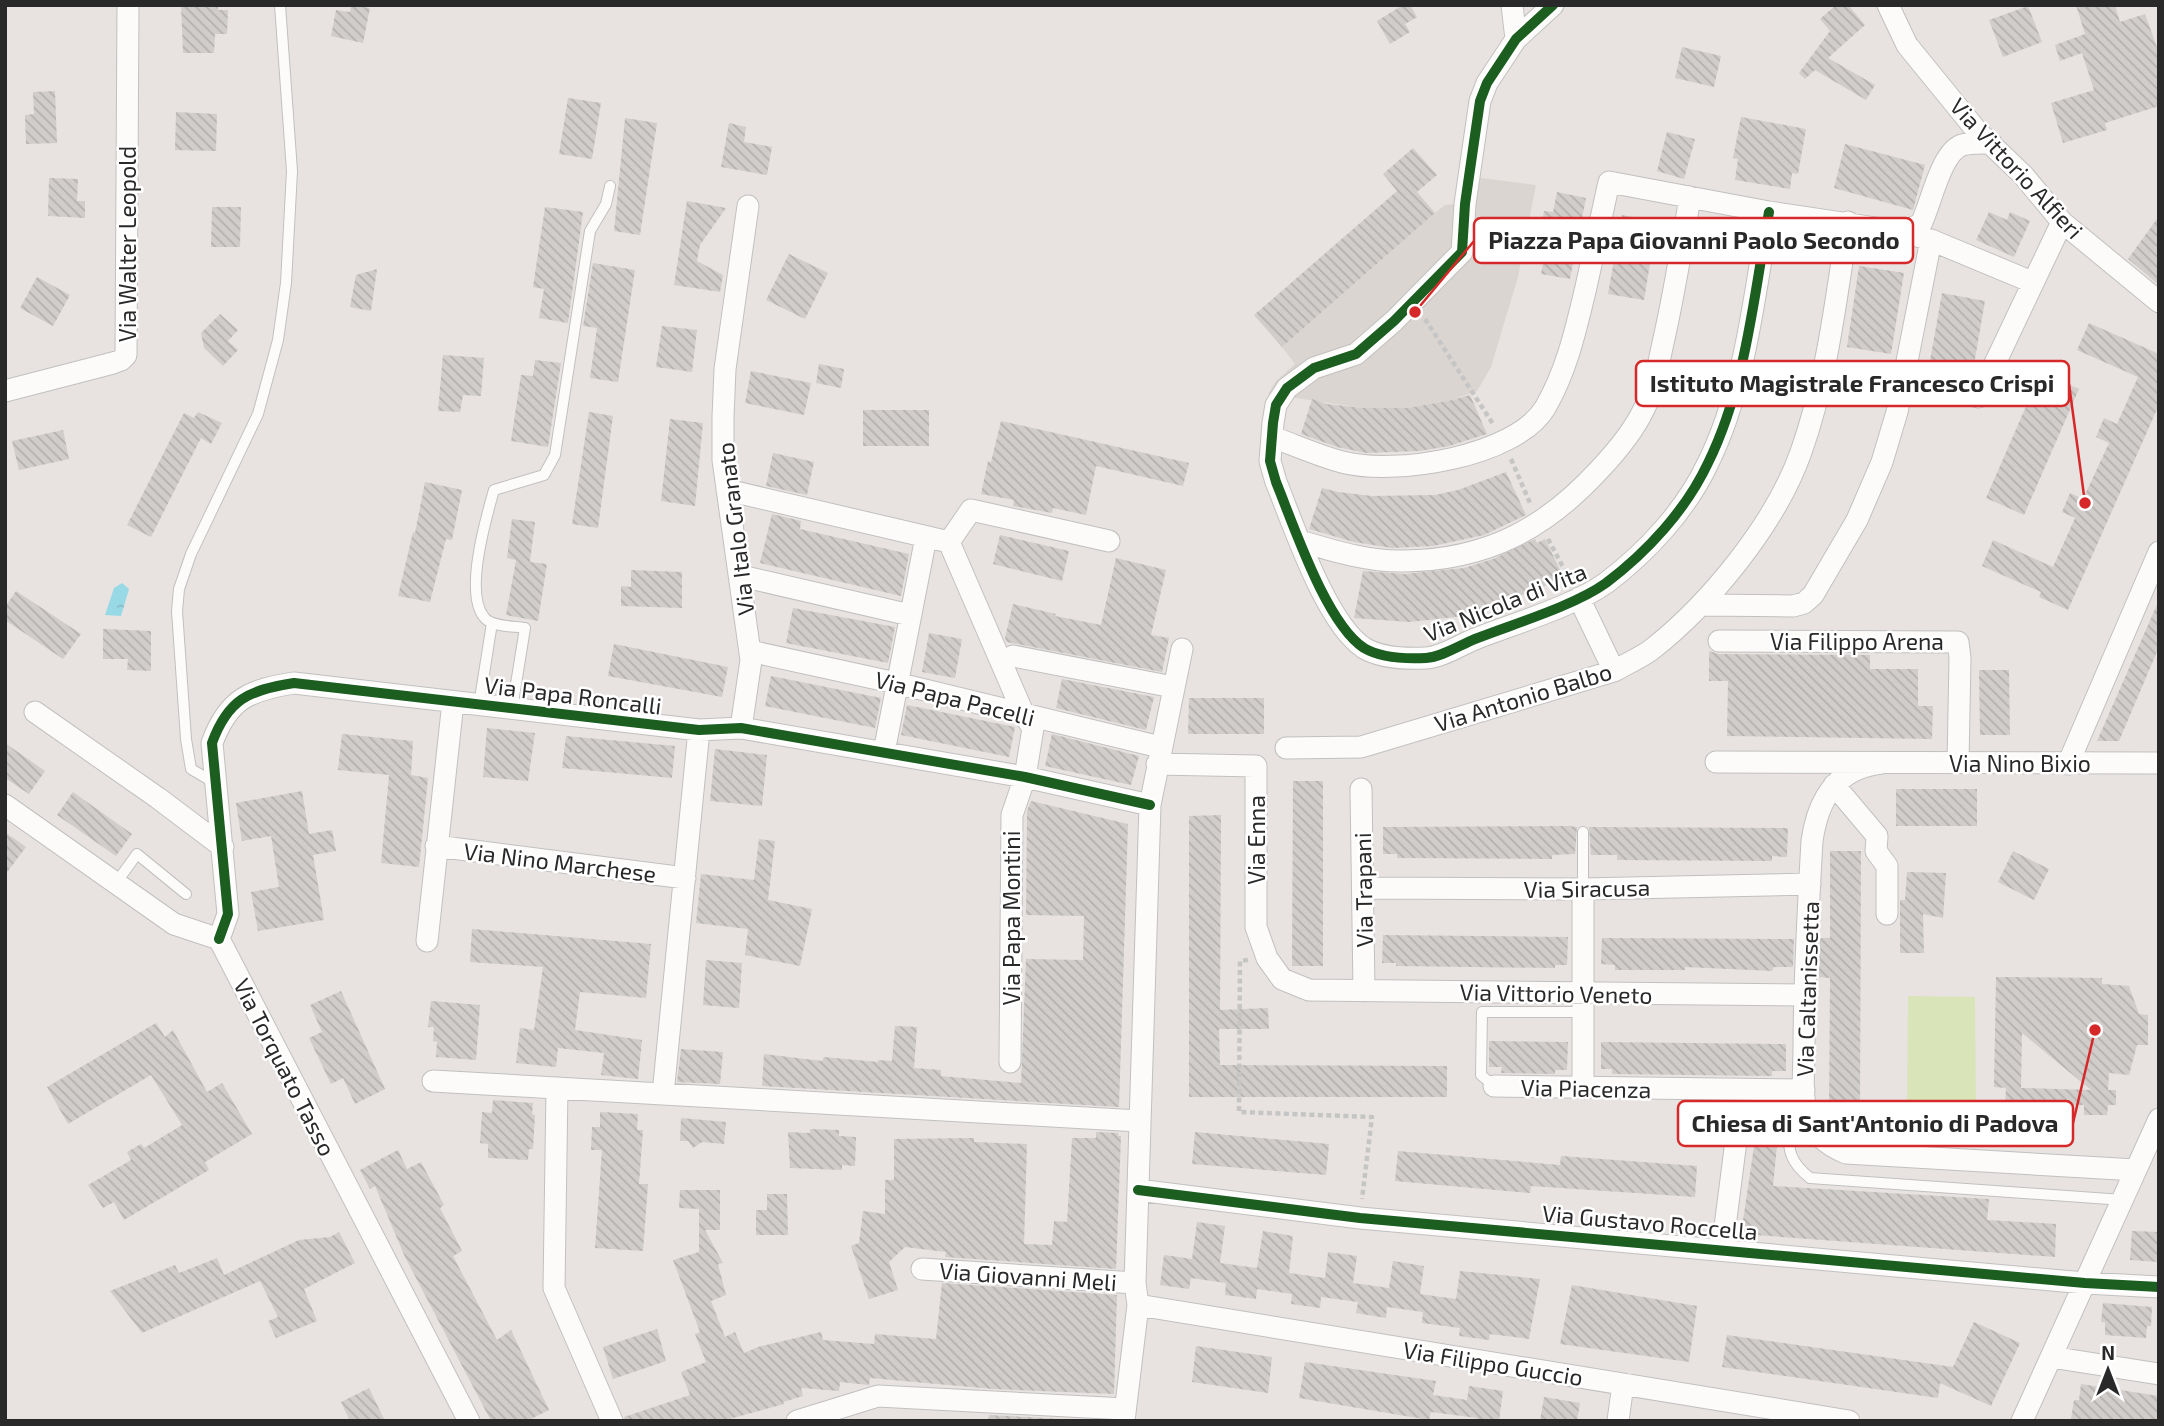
<svg xmlns="http://www.w3.org/2000/svg" width="2164" height="1426" font-family="'Exo 2',sans-serif">
<style>
.pitch{fill:#d9e4b8}
.plaza{fill:#dad5d1}
.water{fill:url(#water-ripples)}
.building{fill:url(#building-back-hatch);fill-rule:evenodd}
.lines{fill:none;stroke-linecap:round;stroke-linejoin:round}
.lane-casing{stroke:#c1c0c1;stroke-width:12}
.street-casing{stroke:#c1c0c1;stroke-width:23}
.path{stroke:#c6c5c5;stroke-width:4.5;stroke-dasharray:5 3.5;stroke-linecap:butt}
.lane{stroke:#fcfbfa;stroke-width:10}
.street{stroke:#fcfbfa;stroke-width:21}
.cycleway-casing{stroke:#fff;stroke-width:15}
.cycleway{stroke:#1b5e20;stroke-width:10}
.labels{text-anchor:middle;dominant-baseline:central;stroke-width:5;stroke-linejoin:round;paint-order:stroke}
.street-label{font-size:23px;fill:#292929;stroke:#fff}
.leader{fill:none;stroke:#d62828;stroke-width:2.5}
.callout-dot{fill:#d62828;stroke:#fff;stroke-width:2.5}
.callout{fill:#fff;stroke:#d62828;stroke-width:2.5}
.callout-label{font-size:24px;text-anchor:middle;font-weight:bold;fill:#292929}
</style>
<defs>
<pattern id="water-ripples" width="26" height="14" patternUnits="userSpaceOnUse" patternTransform="scale(1.75)"><rect width="26" height="14" fill="#97d9e5"/><path d="M2 4q2-2 4 0t4 0M15 11q2-2 4 0t4 0" fill="none" stroke="#82bac4"/></pattern>
<pattern id="building-back-hatch" width="6" height="6" patternUnits="userSpaceOnUse" patternTransform="scale(1.75)"><rect width="6" height="6" fill="#d0cdcb"/><path d="M-1 5l2 2M0 0l6 6M5-1l2 2" fill="none" stroke="#b3b0ae"/></pattern>
</defs>
<rect width="100%" height="100%" fill="#e8e3e0"/>
<path class="pitch" d="M1908 996 1975 997 1976 1108H1907Z"/>
<path class="plaza" d="M1459 175 1536 185 1518 277 1491 367 1477 391 1448 401 1407 408H1363L1268 394 1275 382 1295 364 1282 347 1435 213 1445 205 1454 204Z"/>
<path class="water" d="M122 583 129 589 121 616 105 615 114 588Z"/>
<path class="building" d="M181 5H218V10H228L227 34H215L214 53H183Z
M351 5 370 8 363 43 331 36 336 10 350 12Z
M1403 5H1410L1417 17 1405 24 1410 32 1390 44 1377 21Z
M1836 5H1848L1865 25 1828 58 1875 85 1866 100 1815 70 1805 79 1799 73 1830 31 1820 19Z
M2076 5H2115L2120 22 2145 14 2159 53V106L2105 123 2107 130 2063 143 2051 103 2094 90 2082 53 2060 61 2055 45 2085 34Z
M2028 6 2042 42 2003 57 1989 20Z
M1682 47 1721 56 1714 87 1675 78Z
M55 91 57 143 26 144 25 115 34 114 33 92Z
M568 98 601 103 592 159 559 154Z
M176 112 217 114 216 151 175 150Z
M1741 117 1806 129 1798 174 1792 173 1790 189 1735 180 1738 159 1733 158Z
M625 118 657 123 640 235 614 231Z
M729 123 746 127 744 142 772 147 767 175 721 167Z
M1667 132 1695 139 1684 179 1657 171Z
M1845 144 1925 165 1913 210 1834 188Z
M1413 148 1437 175 1417 192 1435 213 1282 347 1254 315 1397 191 1383 174Z
M49 178 78 179 77 201H85V218L48 216Z
M1557 192 1586 198 1570 279 1541 274 1543 263 1534 262 1544 211 1553 212Z
M687 201 726 208 700 245 697 261 723 275 720 292 674 285Z
M212 207H241L240 247H211Z
M545 207 583 212 568 323 539 318 544 289 533 287Z
M1989 212 2007 220 2010 212 2030 221 2014 257 1976 240Z
M1622 215 1657 221 1644 300 1608 294Z
M2159 216V285L2128 259Z
M789 254 828 273 805 319 766 300Z
M593 263 635 270 618 382 590 378 597 328 583 326Z
M1859 266 1904 273 1891 354 1847 347Z
M377 269 371 311 350 307 356 275Z
M37 277 70 295 53 326 20 308Z
M1942 293 1985 301 1971 382 1928 372Z
M220 314 238 330 228 341 238 350 223 366 204 348 201 333Z
M2089 323 2159 354V405L2068 610 2039 597 2041 592 1982 566 1993 540 2053 567 2075 518 2062 512 2070 493 2083 499 2109 443 2096 437 2104 418 2117 424 2138 377 2077 350Z
M662 326 697 330 692 372 656 367Z
M443 355 484 358 481 396 463 395 460 412 438 411Z
M535 360 561 363 548 447 511 441 521 375 533 376Z
M819 364 844 369 841 388 816 383Z
M751 371 811 383 804 415 745 403Z
M2041 372 2079 389 2024 515 1986 498Z
M1470 395 1487 434 1449 446 1420 451 1366 453 1337 447 1301 434 1312 399 1327 404 1363 408H1407L1448 401Z
M863 410H929V446H863Z
M198 412 222 423 211 444 201 438 151 537 127 525 184 413 194 418Z
M589 412 613 416 598 528 572 524Z
M670 419 703 423 695 506 661 501Z
M1001 421 1189 463 1183 486 1096 466 1086 515 1053 508 1052 513 1013 506 1014 500 981 494 988 461 991 462Z
M63 430 69 459 19 470 12 441Z
M773 453 814 462 807 495 766 486Z
M1506 472 1526 515 1484 535 1433 546 1392 548 1354 542 1309 529 1322 488 1338 492 1372 496 1435 495 1458 490Z
M425 482 462 490 452 540 446 539 430 602 398 596 413 532 415 533Z
M772 514 801 521 800 529 909 554 901 596 760 563Z
M512 519 535 522 530 562 547 564 538 621 506 615 516 560 507 558Z
M1000 535 1069 551 1062 581 993 564Z
M1535 539 1537 543 1545 539 1564 578 1481 612 1456 617 1409 622 1354 618 1363 571 1405 574 1464 568 1493 559Z
M1116 558 1166 570 1151 635 1169 638 1162 672 1007 642 1005 638 1013 604 1056 614 1055 616 1101 625Z
M631 570 682 572V608L621 606V586L631 587Z
M16 591 81 634 63 659 5 620V607Z
M2159 600V647L2119 741H2097Z
M793 608 895 627 888 663 786 643Z
M103 629 151 631V671L127 670 128 659H103Z
M929 633 962 639 955 678 922 672Z
M614 644 728 667 722 697 608 676Z
M1709 651 1719 654 1870 655V669H1918V706H1933L1932 739 1727 736 1728 681H1709Z
M1979 670H2009L2010 735H1980Z
M771 676 881 698 875 728 765 706Z
M1062 679 1154 697 1146 730 1056 708Z
M1189 698H1264V734H1188Z
M907 705 1015 727 1009 757 901 735Z
M487 728 535 733 528 781 483 777Z
M342 734 413 741 411 775 428 778 419 867 381 863 389 775 338 770Z
M1052 734 1139 756 1131 785 1045 766Z
M566 736 675 746 672 778 562 768Z
M5 743 45 771 29 794 5 778Z
M715 749 767 755 762 806 710 801Z
M1293 781H1323V966H1292Z
M1896 789H1977V826H1896Z
M302 791 309 834 332 830 336 851 313 855 324 920 258 931 251 892 279 887 271 836 242 841 236 803Z
M73 792 132 834 116 856 57 815Z
M1031 801 1128 824 1119 1107 762 1086 764 1054 822 1061 824 1057 878 1062V1060L892 1061 895 1026 917 1027 914 1068 941 1070V1076L1021 1083 1026 959 1083 960 1084 916 1026 915 1027 811Z
M1221 815 1220 1010 1268 1008 1269 1029H1219L1220 1065 1447 1066V1097H1189V816Z
M1569 826 1577 827 1575 854 1552 855V859L1397 858V854H1383V827Z
M1589 827 1788 828 1787 857 1772 856V861L1617 860V855H1591Z
M5 832 26 847 5 875Z
M759 839 775 841 768 900 812 909 800 966 745 955 748 929 696 923 701 874 754 880Z
M1830 851H1861L1860 1112H1829L1830 978 1818 977 1820 938H1830Z
M2013 851 2049 869 2034 900 1998 882Z
M1907 872 1946 873 1943 918 1923 914 1924 953H1900V900H1905Z
M472 929 651 944 646 998 580 992 575 1030 642 1040 638 1079 601 1075 604 1053 558 1048 556 1067 516 1063 520 1028 534 1030 543 967 470 962Z
M1383 935 1568 937 1567 965H1555V968L1396 966V963H1382Z
M1602 938 1794 939 1793 967H1774L1772 971 1685 967V970H1615V965L1601 964Z
M706 960 742 963 739 1008 703 1005Z
M1996 977 2102 978V984L2129 986 2139 1014 2148 1015V1045H2137L2129 1075 2109 1073 2108 1090H2116V1105H2108L2107 1115H2084V1105L2005 1107 2006 1088 1994 1087ZM2022 1033 2091 1090 2021 1088Z
M341 991 385 1089 355 1104 343 1078 331 1084 309 1038 322 1032 310 1005Z
M431 1001 480 1005 476 1060 436 1057 437 1042 433 1041 434 1027H428Z
M156 1023 165 1037 173 1030 207 1092 222 1083 252 1134 205 1162 209 1170 124 1220 114 1202 103 1208 88 1185 131 1160 127 1152 141 1144 144 1148 182 1125 151 1075 68 1124 47 1087Z
M1489 1041 1568 1042 1567 1070H1555V1074L1501 1073 1502 1067H1489Z
M1601 1042 1786 1044V1071H1772V1076L1612 1074V1069H1601Z
M681 1049 723 1052 720 1084 677 1082Z
M493 1100 533 1103 532 1114 535 1115 533 1149H529L528 1160 488 1158V1144L480 1143 482 1112 492 1113Z
M600 1112 638 1114 637 1130H643L639 1184H648L643 1251 595 1248 602 1150H591L592 1127H600Z
M681 1118 726 1122 724 1144 702 1142 693 1148 688 1141H680Z
M1779 1125 1773 1186 1989 1199 1987 1220 2056 1224 2055 1257 1741 1234 1757 1126Z
M810 1129 839 1130V1136L856 1137 855 1166 842 1165V1170L790 1168 788 1132 810 1133Z
M1096 1132 1118 1133V1136H1121L1116 1269 945 1257 946 1252 905 1247 889 1262 898 1290 869 1299 851 1246 859 1243 863 1211 885 1214V1180H894V1139L974 1138V1142L1027 1144 1024 1244 1052 1245 1054 1221 1067 1222 1072 1138H1096Z
M1195 1132 1329 1144 1326 1175 1192 1164Z
M398 1150 407 1169 421 1162 444 1205 440 1208 462 1251 453 1256 497 1340 511 1330 549 1410 527 1421H491L405 1257 375 1186 370 1189 360 1170Z
M1398 1151 1560 1165 1561 1156 1697 1166 1695 1197 1531 1186 1530 1193 1395 1181Z
M680 1190H720V1230H705L723 1263 718 1264 726 1295 711 1301 725 1337 735 1332 744 1353 758 1347 821 1332 823 1340 874 1344 875 1334 936 1339 942 1283 1117 1295 1114 1394 993 1389 870 1378 869 1385 840 1382 839 1391 801 1388 803 1396 783 1402 784 1404 722 1421H625L624 1417 690 1395 681 1372 706 1362 695 1334 700 1332 673 1260 699 1252V1209L679 1208Z
M767 1194H787L788 1235H756V1210H767Z
M1197 1222 1225 1226 1220 1263 1257 1268 1263 1231 1293 1236 1289 1273 1325 1278 1328 1252 1357 1256 1353 1283 1389 1288 1393 1261 1424 1266 1420 1294 1456 1299 1460 1271 1540 1279 1529 1339 1490 1334 1489 1340 1459 1336 1460 1328 1422 1323 1423 1312 1387 1307 1386 1318 1356 1313 1358 1302 1321 1297 1320 1308 1291 1304 1292 1294 1257 1289 1256 1299 1225 1295 1226 1283 1191 1278 1189 1289 1160 1285 1164 1255 1192 1259Z
M2132 1231 2159 1232V1262L2130 1260Z
M339 1232 355 1263 304 1289 317 1321 276 1338 268 1321 278 1317 260 1281 142 1333 110 1291 175 1265 179 1273 217 1258 224 1275 299 1240 330 1237Z
M1572 1285 1697 1306 1689 1362 1560 1344Z
M2103 1303 2152 1307 2151 1326H2147L2146 1338 2105 1335V1322H2101Z
M1974 1322 2020 1343 1991 1406 1940 1383 1938 1398 1722 1367 1727 1335 1953 1367Z
M657 1329 666 1361 613 1379 603 1347Z
M1196 1346 1272 1357 1268 1393 1192 1382Z
M1305 1362 1436 1381 1433 1395 1467 1400 1469 1386 1503 1391 1499 1421H1476L1477 1418 1431 1412 1429 1420 1299 1398Z
M2081 1384 2159 1396V1421L2071 1419 2074 1400H2079Z
M369 1388 385 1421H350L341 1402Z
M1544 1397 1580 1403 1577 1421H1540Z
M989 1415 1099 1421H988Z"/>
<g class="lines">
<g class="lane-casing">
<path id="lane" d="M479 705 492 623
M512 709 525 628C513 626 491 627 484 617 464 593 486 518 494 490L544 475 555 455 590 231 606 204 610 186
M215 783 191 769 186 739 177 611 179 589 191 554 258 414 278 340 286 283 292 171 280 5
M116 883 137 854 186 894
M1583 889V832
M1494 1086 1481 1075 1482 1012H1582
M1788 1126C1788 1151 1790 1162 1810 1178L2123 1200"/>
</g>
<g class="street-casing">
<path id="street" d="M1512 5 1516 39
M1553 5 1516 39 1487 83 1480 101 1465 204 1462 252 1394 321 1356 354 1314 368 1287 388 1276 405 1273 423 1270 461 1276 482C1294 526 1326 623 1364 648 1381 658 1407 659 1426 658 1442 657 1460 645 1475 639 1513 624 1574 606 1606 583 1647 552 1686 510 1708 463 1746 386 1754 295 1769 212
M1888 5 1907 45 1977 131 2023 175 2062 222 2159 302
M1902 232 1921 224C1931 204 1941 152 1962 145 1971 142 1982 143 1991 143
M1903 379 1979 397 2062 222
M5 391 113 363 121 360 126 355 128 5
M1272 437C1295 445 1319 456 1342 462 1394 476 1515 457 1545 408 1567 370 1576 329 1586 287 1594 252 1601 217 1609 182L1769 212 1902 232 1931 240 2032 282
M727 490 949 542
M1300 541C1334 551 1369 562 1404 561 1487 560 1545 529 1600 469 1617 451 1633 432 1644 409 1654 389 1658 366 1663 343 1674 295 1682 246 1690 197
M949 542 1024 715 1033 728 1025 777 1012 815 1010 1062
M949 542 971 510 1109 541
M741 576 910 615
M1579 598 1614 671
M1702 605 1793 606 1804 603 1813 595 1857 520 1882 462 1897 412 1931 240
M1719 641 1958 642 1960 658 1958 763
M750 651 896 683 1160 747
M1013 656 1173 687
M35 712 158 798 223 847
M741 728 751 660 723 460V417L725 369 748 206
M1286 748 1361 747 1614 671C1626 664 1640 658 1651 650 1710 604 1776 523 1801 452 1827 379 1836 299 1848 222
M884 752 926 537
M1716 762 2159 763
M1882 763C1836 768 1818 799 1812 841 1808 911 1804 980 1804 1049 1804 1069 1801 1094 1807 1113 1813 1134 1827 1145 1846 1153L2136 1170
M1157 764 1256 766V927L1267 958 1282 979 1309 990 1804 995
M2068 764 2159 552
M1834 785 1877 836 1876 851 1887 866V914
M1361 789 1364 991
M5 805 174 924 219 939 469 1421
M436 846 685 878
M1363 888 1583 889 1810 884
M1583 889V1088
M219 939 228 914 212 743C228 699 249 690 294 683L699 730 741 728 1025 777 1150 805
M427 941 453 702
M433 1081 1139 1121
M1494 1086 1804 1090
M557 1088 554 1288 612 1421
M663 1094 699 730
M1138 1190 1360 1218 2085 1283 2159 1287
M1722 1250 1737 1133
M922 1269 1135 1283
M1138 1305 1849 1421
M2051 1357 2159 1374
M797 1421 878 1396 1125 1409
M1124 1421 1138 1305 1135 1283 1150 805 1182 649
M1618 1421 1623 1384
M2022 1421 2159 1119"/>
</g>
<path class="path" d="M1425 319 1493 424
M1511 459 1530 503
M1548 539 1570 580
M1248 960 1240 961 1239 1112 1372 1117 1362 1199"/>
<use href="#lane" class="lane"/>
<use href="#street" class="street"/>
<g class="cycleway-casing">
<path id="cycleway" d="M1553 5 1516 39 1487 83 1480 101 1465 204 1462 252 1394 321 1356 354 1314 368 1287 388 1276 405 1273 423 1270 461 1276 482C1294 526 1326 623 1364 648 1381 658 1407 659 1426 658 1442 657 1460 645 1475 639 1513 624 1574 606 1606 583 1647 552 1686 510 1708 463 1746 386 1754 295 1769 212
M219 939 228 914 212 743C228 699 249 690 294 683L699 730 741 728 1025 777 1150 805
M1138 1190 1360 1218 2085 1283 2159 1287"/>
</g>
<use href="#cycleway" class="cycleway"/>
</g>
<g class="labels">
<g class="street-label">
<text transform="translate(2017 168) rotate(47)">Via Vittorio Alfieri</text>
<text transform="translate(127 244) rotate(-90)">Via Walter Leopold</text>
<text transform="translate(735 529) rotate(-97)">Via Italo Granato</text>
<text transform="translate(1505 602) rotate(-22)">Via Nicola di Vita</text>
<text x="1857" y="641">Via Filippo Arena</text>
<text transform="translate(573 695) rotate(7)">Via Papa Roncalli</text>
<text transform="translate(1523 697) rotate(-17)">Via Antonio Balbo</text>
<text transform="translate(955 698) rotate(14)">Via Papa Pacelli</text>
<text x="2020" y="763">Via Nino Bixio</text>
<text transform="translate(1256 840) rotate(-90)">Via Enna</text>
<text transform="translate(560 862) rotate(7)">Via Nino Marchese</text>
<text transform="translate(1587 888) rotate(-1)">Via Siracusa</text>
<text transform="translate(1363 890) rotate(-91)">Via Trapani</text>
<text transform="translate(1011 918) rotate(-90)">Via Papa Montini</text>
<text transform="translate(1807 989) rotate(-88)">Via Caltanissetta</text>
<text transform="translate(1556 993) rotate(1)">Via Vittorio Veneto</text>
<text transform="translate(285 1067) rotate(63)">Via Torquato Tasso</text>
<text transform="translate(1586 1088) rotate(1)">Via Piacenza</text>
<text transform="translate(1650 1222) rotate(5)">Via Gustavo Roccella</text>
<text transform="translate(1028 1276) rotate(4)">Via Giovanni Meli</text>
<text transform="translate(1493 1363) rotate(9)">Via Filippo Guccio</text>
</g>
</g>
<path class="leader" d="M1415 312L1474 241M2085 503L2069 384M2095 1030L2073 1123"/>
<g class="callout-dot">
<circle cx="1415" cy="312" r="7"/>
<circle cx="2085" cy="503" r="7"/>
<circle cx="2095" cy="1030" r="7"/>
</g>
<g class="callout">
<rect x="1474" y="218" width="439" height="45" rx="7"/>
<rect x="1636" y="361" width="433" height="45" rx="7"/>
<rect x="1678" y="1101" width="395" height="45" rx="7"/>
</g>
<g class="callout-label">
<text x="1694" y="249">Piazza Papa Giovanni Paolo Secondo</text>
<text x="1852" y="392">Istituto Magistrale Francesco Crispi</text>
<text x="1875" y="1132">Chiesa di Sant'Antonio di Padova</text>
</g>
<rect width="2164" height="1426" fill="none" stroke="#292929" stroke-width="14"/>
<g transform="translate(2108 1370)" stroke="#ffffff" stroke-width="5" paint-order="stroke">
<path d="M0-5L12 26L0 18L-12 26Z" fill="#292929"/>
<text y="-10" font-size="19" font-weight="bold" text-anchor="middle" fill="#292929">N</text>
</g>
</svg>
